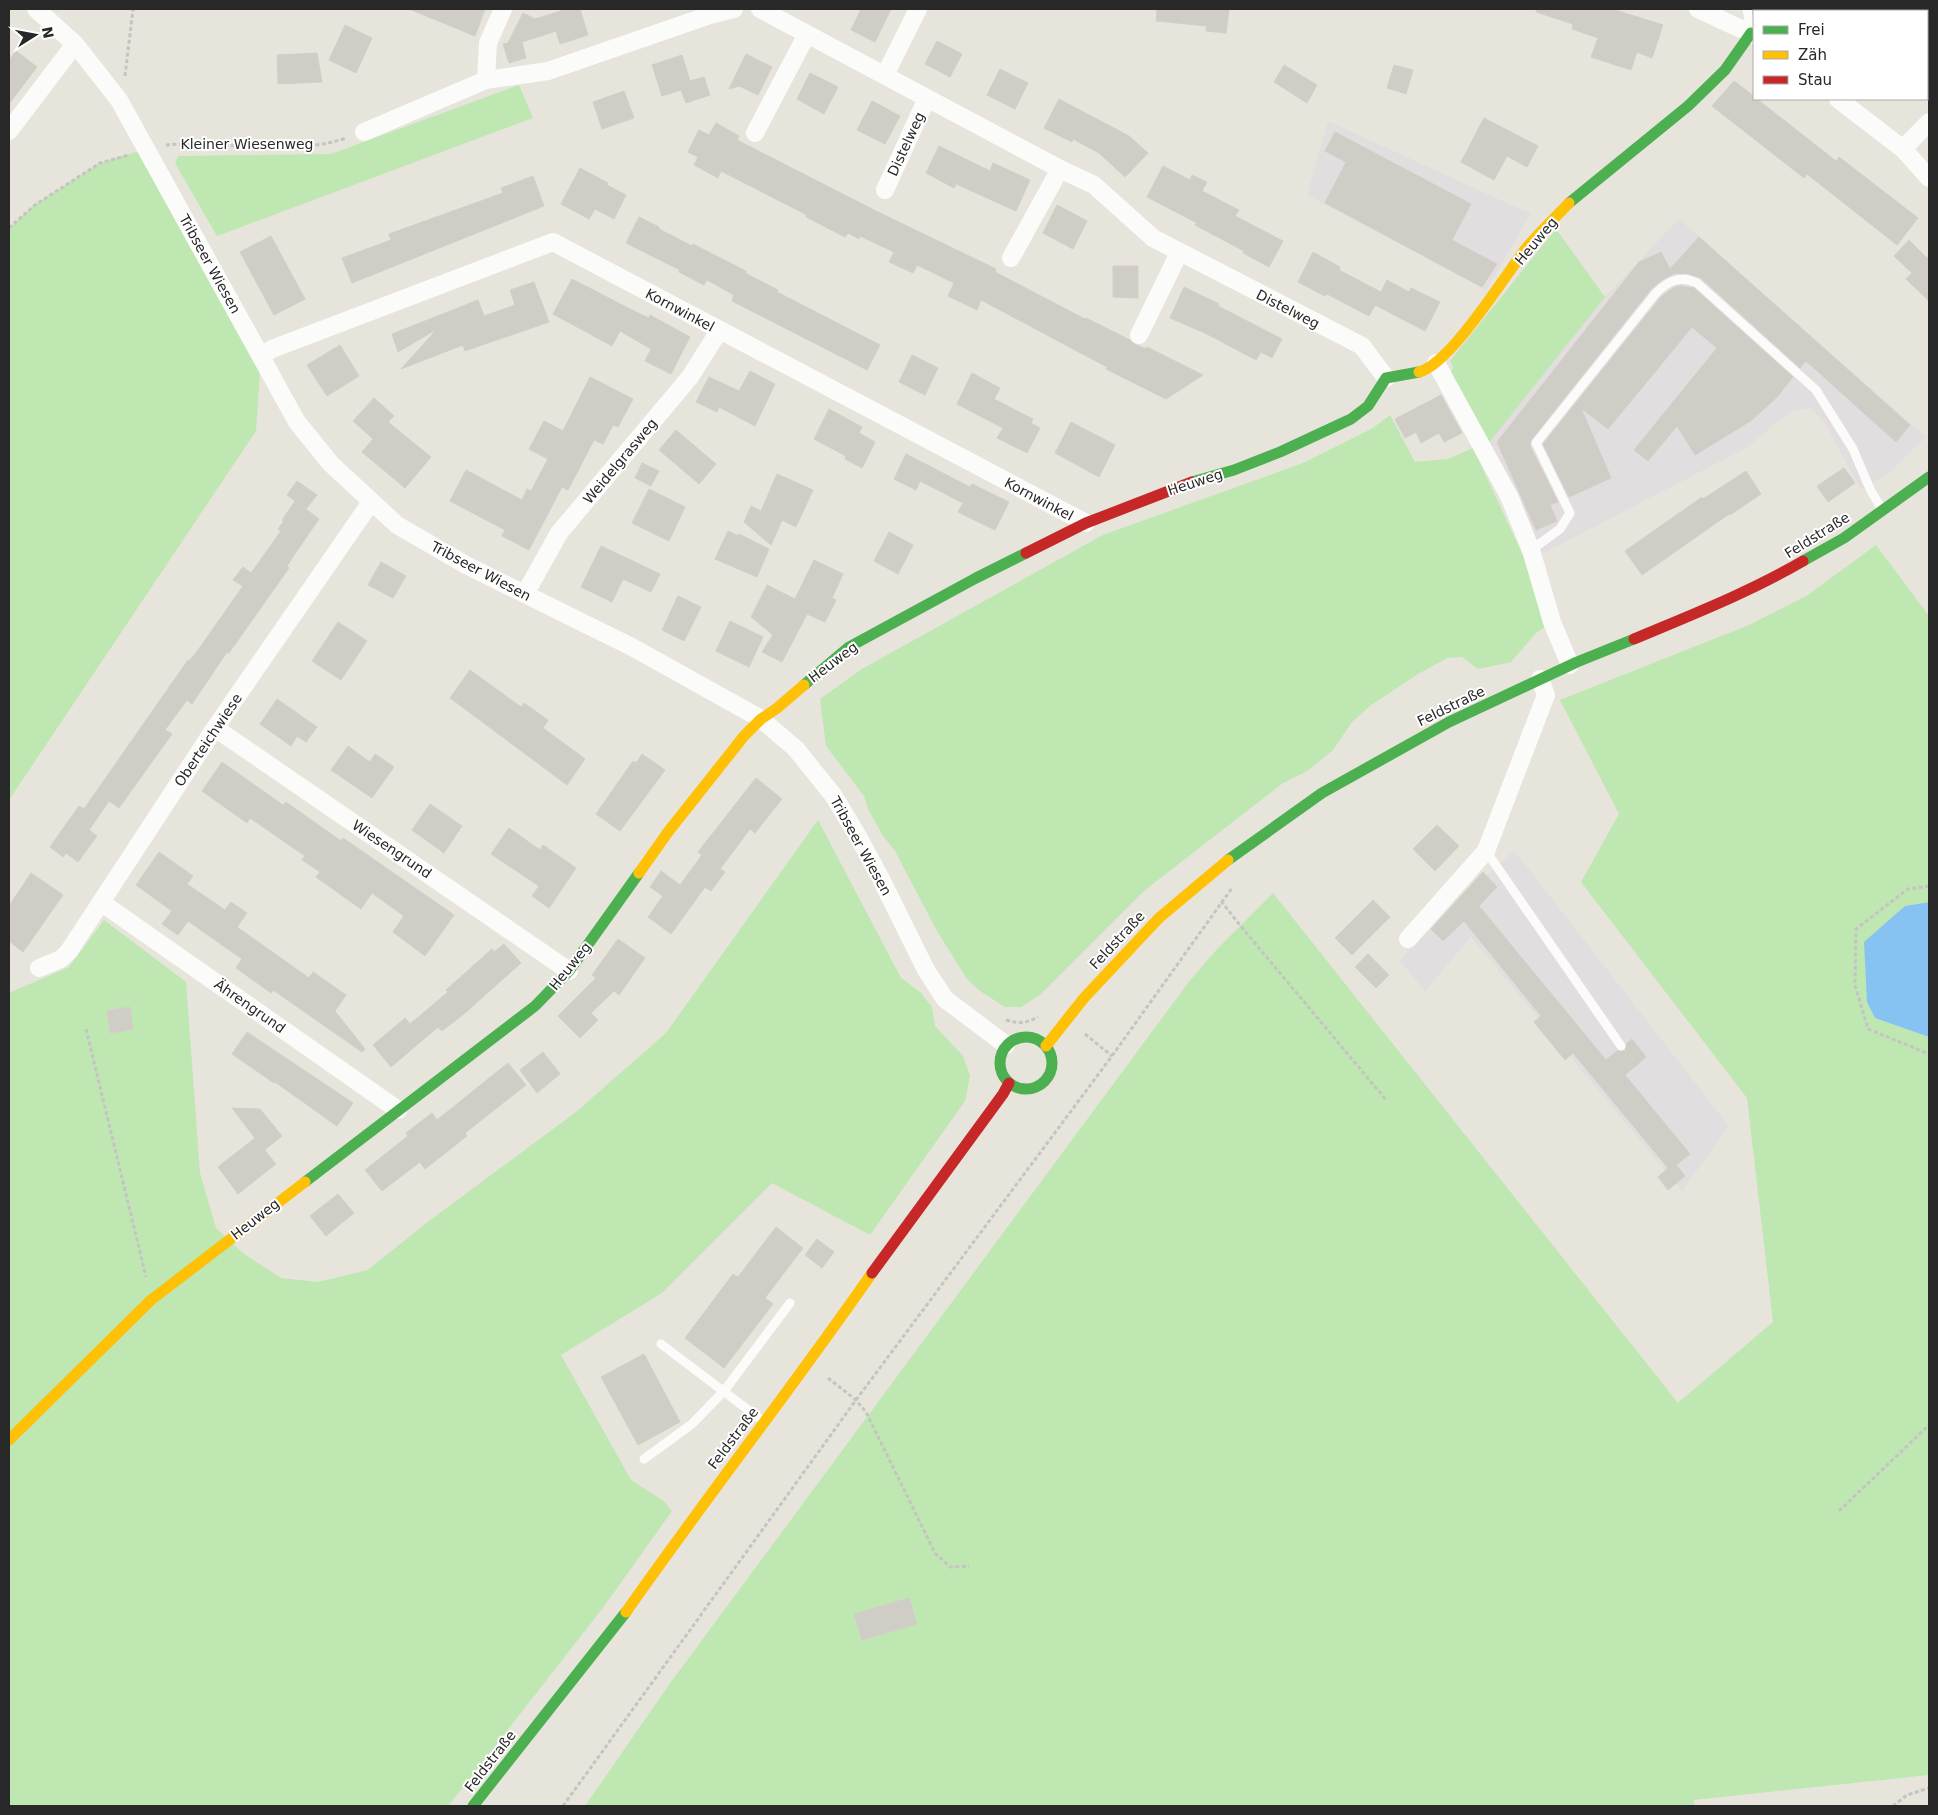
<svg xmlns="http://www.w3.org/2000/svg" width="1938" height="1815" font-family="'DejaVu Sans',sans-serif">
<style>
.industrial{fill:#e2dee0}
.green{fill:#bee7b1}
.water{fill:#87c3f2}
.building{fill:#d0cdc7;stroke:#d2cfc8}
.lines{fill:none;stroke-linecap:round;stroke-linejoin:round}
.path{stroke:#c5c4c3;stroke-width:3;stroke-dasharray:4 2.5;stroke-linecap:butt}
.lane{stroke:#fbfbfa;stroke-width:9}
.street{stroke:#fbfbfa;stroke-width:18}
.fast{stroke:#4caf50;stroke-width:11}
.slow{stroke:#ffc107;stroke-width:11}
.jam{stroke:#c62828;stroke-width:11}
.labels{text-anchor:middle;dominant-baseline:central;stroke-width:4;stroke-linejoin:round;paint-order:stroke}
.street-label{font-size:14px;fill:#282828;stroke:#fff}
</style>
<rect width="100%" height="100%" fill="#e7e4dc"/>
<path class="industrial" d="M1328 121 1531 214 1486 290 1307 195Z
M1679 219 1926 437 1887 474 1861 490 1826 425 1810 408 1790 412 1746 448 1540 555 1488 444 1605 297Z
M1514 850 1729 1126 1682 1191 1471 937 1425 991 1399 960Z"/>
<path class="green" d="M519 85 533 118 217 236 175 163 178 156 331 154Z
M146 149 261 356 256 431 9 800V228L35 205 100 163Z
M1556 229 1605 297 1488 444 1451 373 1453 367 1450 361Z
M1390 415 1415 462 1448 459 1473 448 1526 562 1546 626 1536 633 1511 662 1478 669 1462 657 1447 658 1418 674 1370 706 1352 722 1333 750 1307 771 1283 783 1145 890 1040 995 1021 1007H1005L980 991 967 979 937 931 895 851 883 836 868 809 864 796 826 746 820 699 862 669 1103 535 1303 463 1373 428Z
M1876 545 1929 616V902L1905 906 1875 1018 1929 1037V1775L1693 1800 1695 1806H585L671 1682 1188 983 1218 948 1273 893 1678 1403 1773 1322 1747 1098 1581 882 1619 814 1560 700 1749 625 1808 595Z
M818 820 901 978 920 992 932 1007 935 1026 963 1056 970 1076 965 1101 870 1235 772 1183 662 1293 561 1355 631 1480 665 1502 672 1511 605 1605 453 1800 448 1806H9V993L69 967 104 920 186 982 200 1173 216 1228 244 1254 281 1278 318 1282 368 1270 425 1224 576 1112 666 1033Z"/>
<path class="water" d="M1929 902V1037L1875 1018 1867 1002 1864 942 1905 906Z"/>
<path class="building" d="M409 9H485L475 36Z
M567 9H580L588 35 560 44 556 31 522 42 526 58 509 63 503 44 508 43 523 13 535 19Z
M861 9H891L875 42 851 30Z
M1157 9 1229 10 1226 33 1206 31 1207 26 1156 21Z
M1537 9H1612L1663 25 1652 58 1637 52 1631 70 1591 57 1598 38 1572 29 1573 24 1536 12Z
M345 25 372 38 356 73 329 60Z
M937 41 962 54 950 77 925 64Z
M16 51 37 67 9 104V60Z
M317 53 322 82 278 84 277 55Z
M746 54 772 67 758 95 739 86 729 89Z
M682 55 690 81 704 77 710 95 686 103 681 90 662 96 652 65Z
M1284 65 1317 85 1307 103 1274 82Z
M1394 65 1413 70 1406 94 1387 88Z
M1000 69 1028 83 1015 109 987 95Z
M810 73 838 87 824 114 797 99Z
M1734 81 1754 96V99H1757L1836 161 1839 157 1918 218 1897 245 1807 174 1804 178 1712 106Z
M624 91 634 118 602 129 593 102Z
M1059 99 1129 136 1148 153 1125 177 1099 153 1073 139 1072 142 1044 128Z
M872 101 900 116 885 144 857 130Z
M1484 118 1538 146 1527 167 1507 156 1494 180 1461 162Z
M716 123 739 136 737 140 876 211 996 269 995 272 1085 319 1086 318 1130 340 1134 344 1146 349 1147 347 1203 375 1166 399 1106 369 1107 367 981 300 977 310 948 296 954 283 917 265 913 273 889 262 894 252 860 236 859 239 848 233 845 237 806 217 807 215 721 171 718 178 694 165 698 157 688 152 699 130 709 135Z
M1335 132 1471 204 1452 240 1497 264 1482 287 1325 203 1346 162 1325 151Z
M939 146 990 171 993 163 1030 180 1016 211 956 184 954 188 926 173Z
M1163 166 1190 180 1192 175 1207 182 1202 191 1239 210 1235 216 1283 241 1269 267 1243 253 1244 251 1195 225 1197 223 1147 197Z
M580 168 608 183 607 185 626 195 614 219 595 209 589 219 561 204Z
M533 176 544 206 352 283 342 258 391 240 389 234 503 193 501 188Z
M1057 205 1087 221 1073 249 1043 233Z
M639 217 659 227V229L692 246 693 244 746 271 745 273 778 290 777 292 880 345 867 370 732 301 734 295 707 280 704 285 679 272 680 270 626 243Z
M271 236 305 299 274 315 240 252Z
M1699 237 1910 425 1896 442 1806 361 1800 368 1701 278 1686 273 1673 274 1662 280 1651 289 1531 440 1530 446 1558 502 1550 505 1557 521 1536 530 1497 442 1639 262 1661 252 1670 269Z
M1909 240 1927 258 1929 256V301L1906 279 1912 273 1894 256Z
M1313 252 1340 267 1339 270 1381 292 1387 280 1409 292 1411 288 1440 302 1425 331 1375 305 1369 316 1327 294 1325 296 1298 282Z
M1113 266H1138V298L1113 297Z
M572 279 636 312 649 318 650 315 690 337 671 374 645 361 651 349 620 331 612 346 553 314Z
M534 282 549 322 465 351 463 345 401 369 437 329 398 352 392 334 478 300 484 316 515 305 510 290Z
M1680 286 1694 288 1793 377 1777 397 1752 420 1695 455 1677 426 1648 461 1634 450 1717 348 1692 327 1608 429 1581 408 1611 478 1569 497 1543 444 1661 297 1673 288Z
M1184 287 1219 304 1218 306 1282 339 1272 358 1261 352 1256 360 1205 333 1170 318Z
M340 345 359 376 327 396 307 365Z
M912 355 938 368 925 395 899 382Z
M750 371 775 384 755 426 719 407 717 412 696 402 709 377 739 391Z
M972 373 1000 388 994 399 1033 419 1031 423 1040 428 1027 453 997 438 1003 428 957 404Z
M590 377 633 399 618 427 613 425 603 444 594 440 568 490 562 487 529 550 502 536 505 530 450 501 466 470 522 500 527 489 531 491 548 459 529 449 544 421 563 431Z
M1441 395 1462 433 1444 442 1439 433 1421 443 1416 432 1405 438 1395 419Z
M374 398 394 416 388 422 431 457 405 488 362 452 373 439 353 421Z
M829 409 862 427 859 433 875 442 862 468 845 459 846 456 814 439Z
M1071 422 1115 445 1099 477 1055 453Z
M676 430 716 464 699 484 659 450Z
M906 454 970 487 972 484 1009 502 995 530 958 512 963 503 920 481 916 490 894 479Z
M642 463 659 471 651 486 635 478Z
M1844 468 1855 483 1828 502 1817 486Z
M1746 471 1761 494 1730 515 1729 514 1642 575 1625 551 1702 497 1703 499Z
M777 474 813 490 796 527 782 520 771 545 744 522 751 506 761 511Z
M297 481 317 495 306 509 287 495Z
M649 489 685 507 669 541 632 523Z
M295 501 319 519 294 555 287 566 289 568 229 653 227 652 192 704 187 700 165 730 172 734 119 808 109 801 89 830 97 836 78 862 66 853 63 857 50 847 79 806 84 809 188 660 189 661 198 650 243 586 233 580 243 567 251 573 281 531 278 529 284 521 282 520Z
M728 531 738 536 739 534 769 549 757 577 715 559Z
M889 532 913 545 898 574 874 561Z
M601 546 660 574 651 592 623 579 612 602 581 587Z
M814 560 843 574 832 598 836 600 825 622 807 614 782 662 762 652 773 635 751 617 767 585 795 599Z
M381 562 406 576 393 598 368 585Z
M678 596 701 607 684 641 662 630Z
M730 621 763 637 749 667 716 651Z
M338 622 367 641 341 680 312 661Z
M470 670 521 707 524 703 548 720 543 728 585 759 567 785 450 698Z
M277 699 317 727 306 742 297 736 291 746 260 724Z
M348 746 370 762 375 754 394 767 372 798 331 770Z
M642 754 665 770 620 831 596 814 633 761 636 763Z
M222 762 283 805 286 802 341 841 343 838 454 915 425 956 393 932 404 916 372 893 361 909 316 877 320 872 302 860 305 856 250 818 247 823 202 791Z
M756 778 782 799 755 833 750 829 720 869 725 872 711 891 705 887 671 934 648 917 663 896 650 887 661 871 680 885 702 855 698 852Z
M430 804 462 826 444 853 412 830Z
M1437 825 1459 846 1435 871 1413 849Z
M509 828 540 850 543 845 576 868 549 908 532 896 539 886 491 854Z
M159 852 193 876 187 884 225 910 231 902 247 913 237 927 309 978 313 972 346 995 335 1011 365 1049 362 1052 273 990 271 993 236 968 242 959 188 921 178 935 162 924 172 911 136 885Z
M1483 872 1497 887 1479 906 1606 1060 1617 1051H1625L1627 1043 1632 1039 1646 1057 1625 1075 1690 1154 1676 1165 1685 1176 1668 1190 1658 1177 1668 1168 1573 1053 1565 1060 1534 1022 1541 1016 1464 921 1443 941 1431 929Z
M31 873 63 895 23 952 9 941V906Z
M1373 900 1390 917 1352 955 1335 938Z
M618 939 645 958 619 995 614 991 591 1013 598 1020 580 1038 558 1016 596 978 592 975Z
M504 944 521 963 464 1014 442 1031 438 1027 391 1067 373 1045 405 1018 410 1024 448 992 446 990 492 949 494 952Z
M1368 954 1389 975 1376 988 1355 967Z
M130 1007 133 1029 110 1033 107 1011Z
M247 1032 353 1103 337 1126 275 1082 274 1083 232 1054Z
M543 1052 560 1074 537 1093 520 1070Z
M508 1063 526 1085 465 1133 467 1136 425 1169 420 1162 382 1191 365 1170 408 1136 406 1133 432 1113 437 1120Z
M232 1108 260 1109 282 1136 264 1150Z
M255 1138 276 1164 238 1194 218 1167Z
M338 1194 354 1213 326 1236 310 1216Z
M776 1227 803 1248 765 1298 773 1304 724 1368 685 1338 733 1274 738 1277Z
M817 1239 834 1252 822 1268 805 1255Z
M644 1354 680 1422 638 1445 601 1377Z
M909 1598 917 1624 862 1640 854 1614Z"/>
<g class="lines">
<path class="path" d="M1877 9 1881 11
M1766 11 1767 9
M1927 45 1929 47
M125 76 133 9
M166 145C223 140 292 157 346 138
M9 228 35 205 100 163 129 155
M1929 886 1908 889 1856 929 1855 985 1868 1029 1929 1054
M1221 901 1239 924 1387 1101
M1006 1020C1019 1024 1027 1023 1038 1017
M86 1029 146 1277
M1085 1034 1112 1056
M828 1378 856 1400 866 1412 935 1553 950 1567 969 1566
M1839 1511 1929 1425
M563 1806 856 1400 1112 1056 1232 888
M1893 1806 1907 1795 1929 1788"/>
<path class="lane" d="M1747 9 1751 31
M1531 550 1560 529 1570 513 1536 443 1656 293C1668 281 1680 275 1697 283L1816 390 1853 449 1870 489 1881 508
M1486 851 1621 1046
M661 1344 764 1422
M644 1459 692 1424 724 1391 790 1303"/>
<path class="street" d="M36 9 75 44 119 100 297 422 331 464 397 525 466 565 632 647 761 719 796 749 833 795 856 833 879 875 926 970 945 999 1006 1045
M760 9 1060 169 1094 185 1153 238 1362 346 1386 378
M1698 9 1754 35
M885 75 918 9
M486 80 488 43 503 9
M1838 99 1903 149 1929 178
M9 131 75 44
M364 132 486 80 548 71 710 15 734 9
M755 133 807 34
M1903 149 1929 122
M885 190 927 98
M1011 258 1060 169
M1139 335 1179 253
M261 356 272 349 553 242 1086 523
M1436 363 1509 496 1531 550 1552 622 1570 665
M525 594 559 533 690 377 719 331
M215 728 569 971
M102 903 398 1110
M1408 939 1486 851 1546 695 1540 679
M39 968 61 959 69 951 215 728 371 502"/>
<path class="fast" d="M1569 203 1688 106 1725 70 1751 33
M1192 482 1234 470 1280 452 1351 419 1368 406 1386 378 1419 372
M1803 561 1844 538 1929 477
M804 685 849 647 976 578 1026 553
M1228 860 1322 793 1449 722 1577 662 1634 639
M1000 1063a26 26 0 1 1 52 0a26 26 0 1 1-52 0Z
M305 1182 535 1006 569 971 639 873
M473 1806 626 1612"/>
<path class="slow" d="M1419 372C1450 364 1503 279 1524 251 1537 234 1554 219 1569 203
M639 873 668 832 744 736 761 719 776 709 804 685
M1046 1046 1084 998 1159 918 1228 860
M9 1440 151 1300 305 1182
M626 1612C706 1498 792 1388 872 1273"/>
<path class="jam" d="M1026 553 1086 523 1192 482
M1634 639C1691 615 1750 592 1803 561
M872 1273 1003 1094 1009 1083"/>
</g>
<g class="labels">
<g class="street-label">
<text x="247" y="144">Kleiner Wiesenweg</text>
<text transform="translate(906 144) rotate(-65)">Distelweg</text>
<text transform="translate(1536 241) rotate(-50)">Heuweg</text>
<text transform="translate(210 264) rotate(61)">Tribseer Wiesen</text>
<text transform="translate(1288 309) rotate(27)">Distelweg</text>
<text transform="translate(680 310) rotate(28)">Kornwinkel</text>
<text transform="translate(620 461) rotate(-50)">Weidelgrasweg</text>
<text transform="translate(1195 482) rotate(-18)">Heuweg</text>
<text transform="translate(1039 499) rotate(28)">Kornwinkel</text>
<text transform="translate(1817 535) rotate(-32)">Feldstraße</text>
<text transform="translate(481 571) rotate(28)">Tribseer Wiesen</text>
<text transform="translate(833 662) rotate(-37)">Heuweg</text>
<text transform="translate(1451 706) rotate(-26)">Feldstraße</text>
<text transform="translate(208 740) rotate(-56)">Oberteichwiese</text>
<text transform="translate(861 846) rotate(61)">Tribseer Wiesen</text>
<text transform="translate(392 849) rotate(34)">Wiesengrund</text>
<text transform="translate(1117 940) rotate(-47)">Feldstraße</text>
<text transform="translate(570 966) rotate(-51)">Heuweg</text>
<text transform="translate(250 1006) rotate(35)">Ährengrund</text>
<text transform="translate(255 1219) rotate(-38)">Heuweg</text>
<text transform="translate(733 1438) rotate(-53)">Feldstraße</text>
<text transform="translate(490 1761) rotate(-52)">Feldstraße</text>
</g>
</g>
<rect width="1938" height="1815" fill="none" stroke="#282828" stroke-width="20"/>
<rect x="1753" y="10" width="175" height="90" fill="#ffffff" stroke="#a9a9a9"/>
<rect x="1763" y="26" width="25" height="8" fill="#4caf50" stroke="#a9a9a9"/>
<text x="1798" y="35" font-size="15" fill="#282828">Frei</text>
<rect x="1763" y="51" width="25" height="8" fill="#ffc107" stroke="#a9a9a9"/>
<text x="1798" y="60" font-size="15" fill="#282828">Zäh</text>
<rect x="1763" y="76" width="25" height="8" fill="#c62828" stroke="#a9a9a9"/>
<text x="1798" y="85" font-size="15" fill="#282828">Stau</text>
<g transform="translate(35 35) rotate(79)" stroke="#ffffff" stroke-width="4" paint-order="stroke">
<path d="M0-4L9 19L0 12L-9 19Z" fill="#282828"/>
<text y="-8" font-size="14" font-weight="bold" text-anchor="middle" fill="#282828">N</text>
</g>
</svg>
